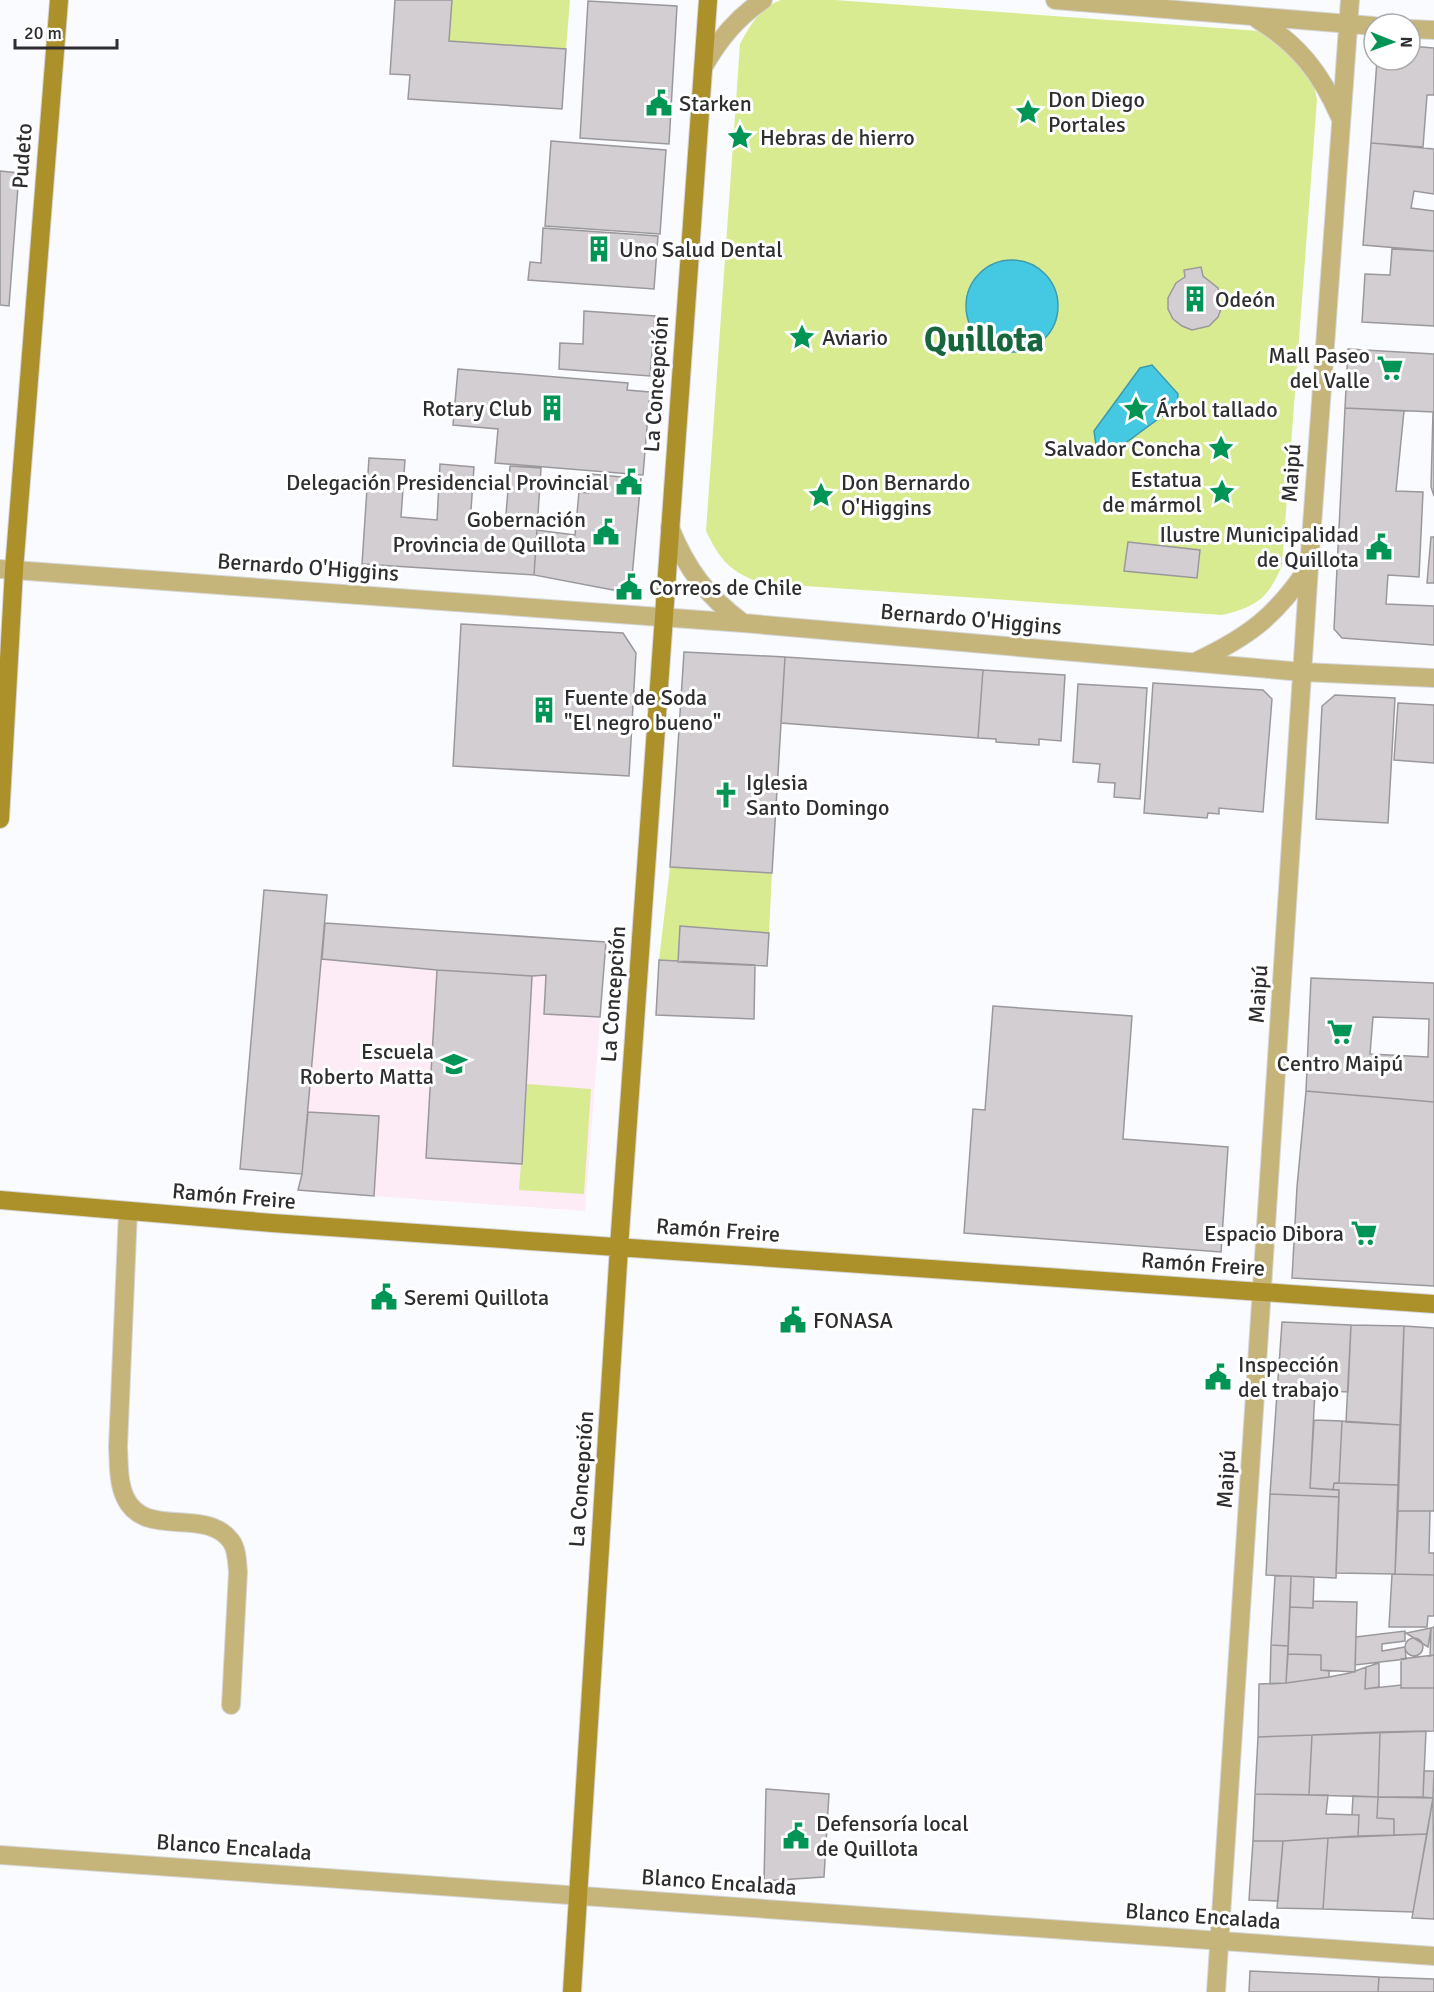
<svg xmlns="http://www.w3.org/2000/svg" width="1434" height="1992" font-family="Signika,sans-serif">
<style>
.education{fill:#fdebf6}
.green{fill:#d8eb91}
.water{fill:#45c9e3;stroke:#3e9aad;stroke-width:1.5}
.building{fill:#d2ced2;stroke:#9b989c;stroke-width:1.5;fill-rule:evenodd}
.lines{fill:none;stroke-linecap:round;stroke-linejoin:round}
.service-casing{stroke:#d5d6da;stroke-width:20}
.minor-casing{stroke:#d5d6da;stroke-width:20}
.secondary-casing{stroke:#d5d6da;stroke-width:20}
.service{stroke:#c6b57a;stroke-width:18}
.minor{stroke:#c6b57a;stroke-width:18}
.secondary{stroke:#ac912b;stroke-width:18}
.labels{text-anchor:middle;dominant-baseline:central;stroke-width:6;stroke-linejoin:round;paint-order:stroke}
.poi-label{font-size:22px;fill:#2e2e30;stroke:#fff;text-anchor:start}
.street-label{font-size:22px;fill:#2e2e30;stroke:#fff}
.town-label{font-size:34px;font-weight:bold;fill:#17663d;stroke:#fff}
</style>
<rect width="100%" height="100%" fill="#fafbff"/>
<path class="education" d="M325 923 606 942 585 1211 374 1196 379 1116 308 1112Z"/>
<path class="green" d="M452 0H570L566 49 449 41Z
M781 0H835L1260 31 1286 43 1313 79 1317 100 1282 565C1269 598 1256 607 1222 615L761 583C730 572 720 560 706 531L740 44C750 26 760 7 781 0Z
M670 867 772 873 769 933 680 927 678 962 659 960Z
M527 1084 591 1089 584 1194 519 1190Z"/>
<path class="water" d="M966 306a46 46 0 1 1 92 0a46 46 0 1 1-92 0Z
M1152 365 1178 394 1177 405 1120 447 1110 450 1096 445 1094 431 1140 368Z"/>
<path class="building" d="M395 0H452L449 41 566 49 562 109 408 99 410 75 390 74Z
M588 1 677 6 669 144 580 138Z
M1410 46 1434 48V95H1427L1423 147 1371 143 1377 60H1410Z
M551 141 666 150 660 234 545 226Z
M1371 143 1434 149V194L1414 191 1411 208 1434 211V251L1363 245Z
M0 171 19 173 9 306 0 305Z
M543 228 658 236 654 289 528 280 530 262 541 263Z
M1392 249 1434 251V326L1362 322 1365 274 1390 275Z
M1201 267 1203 276 1218 288 1222 306 1218 317 1209 326 1192 330 1182 326 1173 319 1168 309V298L1176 283 1185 277 1184 270Z
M584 311 655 316 650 376 559 369 560 343 583 344Z
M1348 349 1434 354V412L1345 408Z
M458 369 628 383 627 390 650 392 643 475 495 463 498 429 453 425Z
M1345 408 1404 411 1396 491 1423 492 1419 577 1388 575 1386 604 1434 606V645L1342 638 1334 629Z
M1433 412H1434V496L1431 487Z
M369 458 405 460 401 517 437 520 440 464 474 467 470 524 505 526 510 466 541 468 534 575 362 564Z
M591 474 641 479 632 577 624 588 613 590 534 575 537 530 575 535 579 492 589 493Z
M1431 537H1434V583H1427Z
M1128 542 1200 550 1197 578 1124 571Z
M461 624 623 633 636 653 629 776 453 766Z
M684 652 785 657 772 873 670 867Z
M785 657 983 670 978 738 781 723Z
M983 670 1065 675 1061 741 1039 739V745L996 742V739L978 738Z
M1153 683 1263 690 1272 699 1263 812 1219 808V814L1208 813 1207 818 1144 813Z
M1078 684 1147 688 1140 799 1114 797 1115 783 1098 782 1100 764 1073 762Z
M1335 695 1395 698 1388 823 1316 819 1322 706Z
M1398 703 1434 705V763L1394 760Z
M264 890 327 895 302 1174 240 1169Z
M325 923 606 942 600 1017 544 1014 546 975 532 976 437 970 322 959Z
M680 926 769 933 767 966 678 962Z
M659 960 755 965 754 1019 656 1015Z
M437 970 532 976 522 1164 426 1158Z
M1311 978 1434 983V1102L1306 1091ZM1373 1017 1429 1019 1428 1057 1370 1054Z
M993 1006 1132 1016 1123 1139 1228 1147 1221 1252 964 1233 973 1109 985 1110Z
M1306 1091 1434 1102V1286L1292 1278 1297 1187Z
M308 1112 379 1116 374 1196 298 1190 302 1174Z
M1282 1322 1351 1325 1348 1392 1315 1390 1310 1488 1339 1490V1497L1270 1494Z
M1351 1325 1404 1326 1400 1425 1346 1422Z
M1404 1326 1434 1328V1511H1398Z
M1314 1420 1342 1421 1339 1483H1334L1333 1490 1310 1488Z
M1342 1421 1400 1425 1398 1485 1339 1483Z
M1334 1483 1398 1485 1395 1574 1336 1573 1339 1490H1333Z
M1270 1494 1339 1497 1336 1578 1266 1575Z
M1398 1511H1430L1429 1553H1434V1575L1395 1574Z
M1392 1574 1434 1575V1616H1428L1427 1627H1389Z
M1275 1576H1291L1288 1646 1271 1645Z
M1291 1576 1314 1577 1313 1608 1290 1607Z
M1313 1601 1357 1602 1355 1672 1321 1670V1655L1288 1654 1290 1607 1313 1608Z
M1434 1627V1655L1430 1656 1431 1628Z
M1431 1628 1428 1647 1406 1633Z
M1405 1631V1641L1382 1644V1651L1405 1647 1406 1659 1355 1665 1356 1637Z
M1405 1647a9 9 0 1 1 18 0a9 9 0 1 1-18 0Z
M1271 1645 1288 1646 1286 1683 1270 1684Z
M1288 1654 1321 1655V1670L1329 1671V1677L1286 1683Z
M1434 1655V1688H1401V1659Z
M1379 1663V1687L1365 1689 1366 1667Z
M1366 1667 1365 1689 1401 1685V1688H1434V1731L1258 1737 1259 1684 1286 1683 1329 1677 1350 1673Z
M1426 1731 1423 1797H1378L1380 1732Z
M1380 1732 1378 1797 1309 1795 1312 1735Z
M1312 1735 1309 1795 1255 1794 1258 1737Z
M1424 1771H1434L1433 1798 1423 1797Z
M766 1789 829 1794 824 1877 764 1881Z
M1255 1794 1328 1795 1326 1814 1359 1815 1358 1836 1283 1841H1253Z
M1353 1796 1378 1797 1377 1818 1394 1819V1835L1358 1836 1359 1815H1352Z
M1378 1797 1433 1798 1427 1834 1394 1835V1819L1377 1818Z
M1433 1798 1434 1919 1412 1918 1413 1912Z
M1427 1834 1413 1912 1323 1909 1328 1838Z
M1328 1838 1323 1909 1277 1908 1283 1841Z
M1253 1841H1283L1278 1901 1249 1900Z
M1250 1971 1379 1977 1378 1992H1249Z
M1379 1977 1434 1979V1992H1378Z"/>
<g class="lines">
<g class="service-casing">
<path id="service" d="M128 1211 118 1447C119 1463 118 1482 125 1497 144 1540 206 1506 231 1541 237 1549 237 1561 238 1572L231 1705"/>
</g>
<g class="minor-casing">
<path id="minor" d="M1055 0 1374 26
M1257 19C1298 44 1321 73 1340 117
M1410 29 1434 30
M704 66C720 38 737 18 763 0
M670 528C687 570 707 596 743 623
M0 569 743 623 1303 672 1434 678
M1195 662C1248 637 1275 617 1308 568
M0 1855 1434 1956
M1216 1992 1309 567 1350 0"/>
</g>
<g class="secondary-casing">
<path id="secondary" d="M0 819 14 570 59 0
M0 1200 272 1223 1434 1304
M572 1992 619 1247 708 0"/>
</g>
<use href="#service" class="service"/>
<use href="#minor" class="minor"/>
<use href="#secondary" class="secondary"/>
</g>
<defs>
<g id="civic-bare" transform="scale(2.07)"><path d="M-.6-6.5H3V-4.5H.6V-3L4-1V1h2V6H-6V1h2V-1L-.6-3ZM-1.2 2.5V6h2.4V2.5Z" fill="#009455" stroke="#fff" stroke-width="2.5" paint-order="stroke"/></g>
<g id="sight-bare" transform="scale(2.07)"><path d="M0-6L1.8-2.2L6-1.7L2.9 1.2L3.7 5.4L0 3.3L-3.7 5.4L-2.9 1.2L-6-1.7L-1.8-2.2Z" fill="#009455" stroke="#fff" stroke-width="2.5" paint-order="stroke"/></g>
<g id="building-bare" transform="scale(2.07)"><path d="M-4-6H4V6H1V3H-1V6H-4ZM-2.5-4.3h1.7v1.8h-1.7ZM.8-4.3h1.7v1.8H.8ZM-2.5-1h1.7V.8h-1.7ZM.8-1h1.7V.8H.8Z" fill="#009455" stroke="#fff" stroke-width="2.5" paint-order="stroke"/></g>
<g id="supermarket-bare" transform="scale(2.07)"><path d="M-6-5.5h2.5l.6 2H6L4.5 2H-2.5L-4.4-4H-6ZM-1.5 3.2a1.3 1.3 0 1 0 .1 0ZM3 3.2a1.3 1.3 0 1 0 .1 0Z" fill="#009455" stroke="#fff" stroke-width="2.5" paint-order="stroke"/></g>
<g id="church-bare" transform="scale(2.07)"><path d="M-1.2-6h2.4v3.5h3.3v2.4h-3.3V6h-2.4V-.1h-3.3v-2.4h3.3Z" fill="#009455" stroke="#fff" stroke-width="2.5" paint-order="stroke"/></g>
<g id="school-bare" transform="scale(2.07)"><path d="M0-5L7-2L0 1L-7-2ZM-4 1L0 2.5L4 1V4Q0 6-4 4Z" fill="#009455" stroke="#fff" stroke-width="2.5" paint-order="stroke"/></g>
</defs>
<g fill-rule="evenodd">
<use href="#civic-bare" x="659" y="103"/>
<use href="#sight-bare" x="1028" y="112"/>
<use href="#sight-bare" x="740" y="137"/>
<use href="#building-bare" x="599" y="249"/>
<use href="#building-bare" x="1195" y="299"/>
<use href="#sight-bare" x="802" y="337"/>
<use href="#supermarket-bare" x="1390" y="368"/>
<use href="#building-bare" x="552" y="408"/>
<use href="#sight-bare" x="1136" y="409"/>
<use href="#sight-bare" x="1221" y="448"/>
<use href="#civic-bare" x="629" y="482"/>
<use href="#sight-bare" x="1222" y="492"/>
<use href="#sight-bare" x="821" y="495"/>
<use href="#civic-bare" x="606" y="532"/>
<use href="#civic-bare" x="1379" y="547"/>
<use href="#civic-bare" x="629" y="587"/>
<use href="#building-bare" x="544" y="710"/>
<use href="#church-bare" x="726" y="795"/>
<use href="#supermarket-bare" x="1340" y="1032"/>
<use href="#school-bare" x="454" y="1064"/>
<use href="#supermarket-bare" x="1364" y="1233"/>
<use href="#civic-bare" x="384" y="1297"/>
<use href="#civic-bare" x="793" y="1320"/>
<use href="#civic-bare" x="1218" y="1377"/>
<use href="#civic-bare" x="796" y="1836"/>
</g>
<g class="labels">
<g class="poi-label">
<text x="1048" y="99">Don Diego<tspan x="1048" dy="25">Portales</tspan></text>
<text x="679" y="103">Starken</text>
<text x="760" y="137">Hebras de hierro</text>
<text x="619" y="249">Uno Salud Dental</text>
<text x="1215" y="299">Odeón</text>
<text x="822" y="337">Aviario</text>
<text x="1370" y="355" text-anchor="end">Mall Paseo<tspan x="1370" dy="25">del Valle</tspan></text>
<text x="532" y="408" text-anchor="end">Rotary Club</text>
<text x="1156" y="409">Árbol tallado</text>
<text x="1201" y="448" text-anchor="end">Salvador Concha</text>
<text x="1202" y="479" text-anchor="end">Estatua<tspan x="1202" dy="25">de mármol</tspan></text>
<text x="609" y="482" text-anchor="end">Delegación Presidencial Provincial</text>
<text x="841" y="482">Don Bernardo<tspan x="841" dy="25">O'Higgins</tspan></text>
<text x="586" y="519" text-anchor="end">Gobernación<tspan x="586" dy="25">Provincia de Quillota</tspan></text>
<text x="1359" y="534" text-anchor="end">Ilustre Municipalidad<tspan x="1359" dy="25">de Quillota</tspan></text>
<text x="649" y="587">Correos de Chile</text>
<text x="564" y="697">Fuente de Soda<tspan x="564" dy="25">"El negro bueno"</tspan></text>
<text x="746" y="782">Iglesia<tspan x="746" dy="25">Santo Domingo</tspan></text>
<text x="434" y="1051" text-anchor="end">Escuela<tspan x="434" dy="25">Roberto Matta</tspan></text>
<text x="1340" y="1063" text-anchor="middle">Centro Maipú</text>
<text x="1344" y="1233" text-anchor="end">Espacio Dibora</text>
<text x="404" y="1297">Seremi Quillota</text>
<text x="813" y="1320">FONASA</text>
<text x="1238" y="1364">Inspección<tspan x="1238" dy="25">del trabajo</tspan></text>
<text x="816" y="1823">Defensoría local<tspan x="816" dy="25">de Quillota</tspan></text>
</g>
<g class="street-label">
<text transform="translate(22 156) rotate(-86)">Pudeto</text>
<text transform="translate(656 384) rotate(-86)">La Concepción</text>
<text transform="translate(1291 473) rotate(-86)">Maipú</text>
<text transform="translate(308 567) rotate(4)">Bernardo O'Higgins</text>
<text transform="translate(971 619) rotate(5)">Bernardo O'Higgins</text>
<text transform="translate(613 994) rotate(-86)">La Concepción</text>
<text transform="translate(1258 994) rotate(-86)">Maipú</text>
<text transform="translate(234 1196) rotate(5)">Ramón Freire</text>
<text transform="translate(718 1230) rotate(4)">Ramón Freire</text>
<text transform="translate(1203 1264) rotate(4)">Ramón Freire</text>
<text transform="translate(581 1479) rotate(-86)">La Concepción</text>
<text transform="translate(1226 1479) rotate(-86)">Maipú</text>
<text transform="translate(234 1847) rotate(4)">Blanco Encalada</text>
<text transform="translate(719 1882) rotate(4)">Blanco Encalada</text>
<text transform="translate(1203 1916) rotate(4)">Blanco Encalada</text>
</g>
<g class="town-label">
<text x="984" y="340">Quillota</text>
</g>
</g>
<g transform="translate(1392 42) rotate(91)"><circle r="28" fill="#ffffff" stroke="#ababac" stroke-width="1.5"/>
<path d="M0-4.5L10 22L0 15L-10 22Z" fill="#009455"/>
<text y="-9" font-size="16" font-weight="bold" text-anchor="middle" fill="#2e2e30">N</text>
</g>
<path d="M15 39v9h102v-9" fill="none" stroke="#2e2e30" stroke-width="3"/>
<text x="24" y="39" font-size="18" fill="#2e2e30" stroke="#ffffff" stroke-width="4.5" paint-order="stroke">20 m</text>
</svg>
